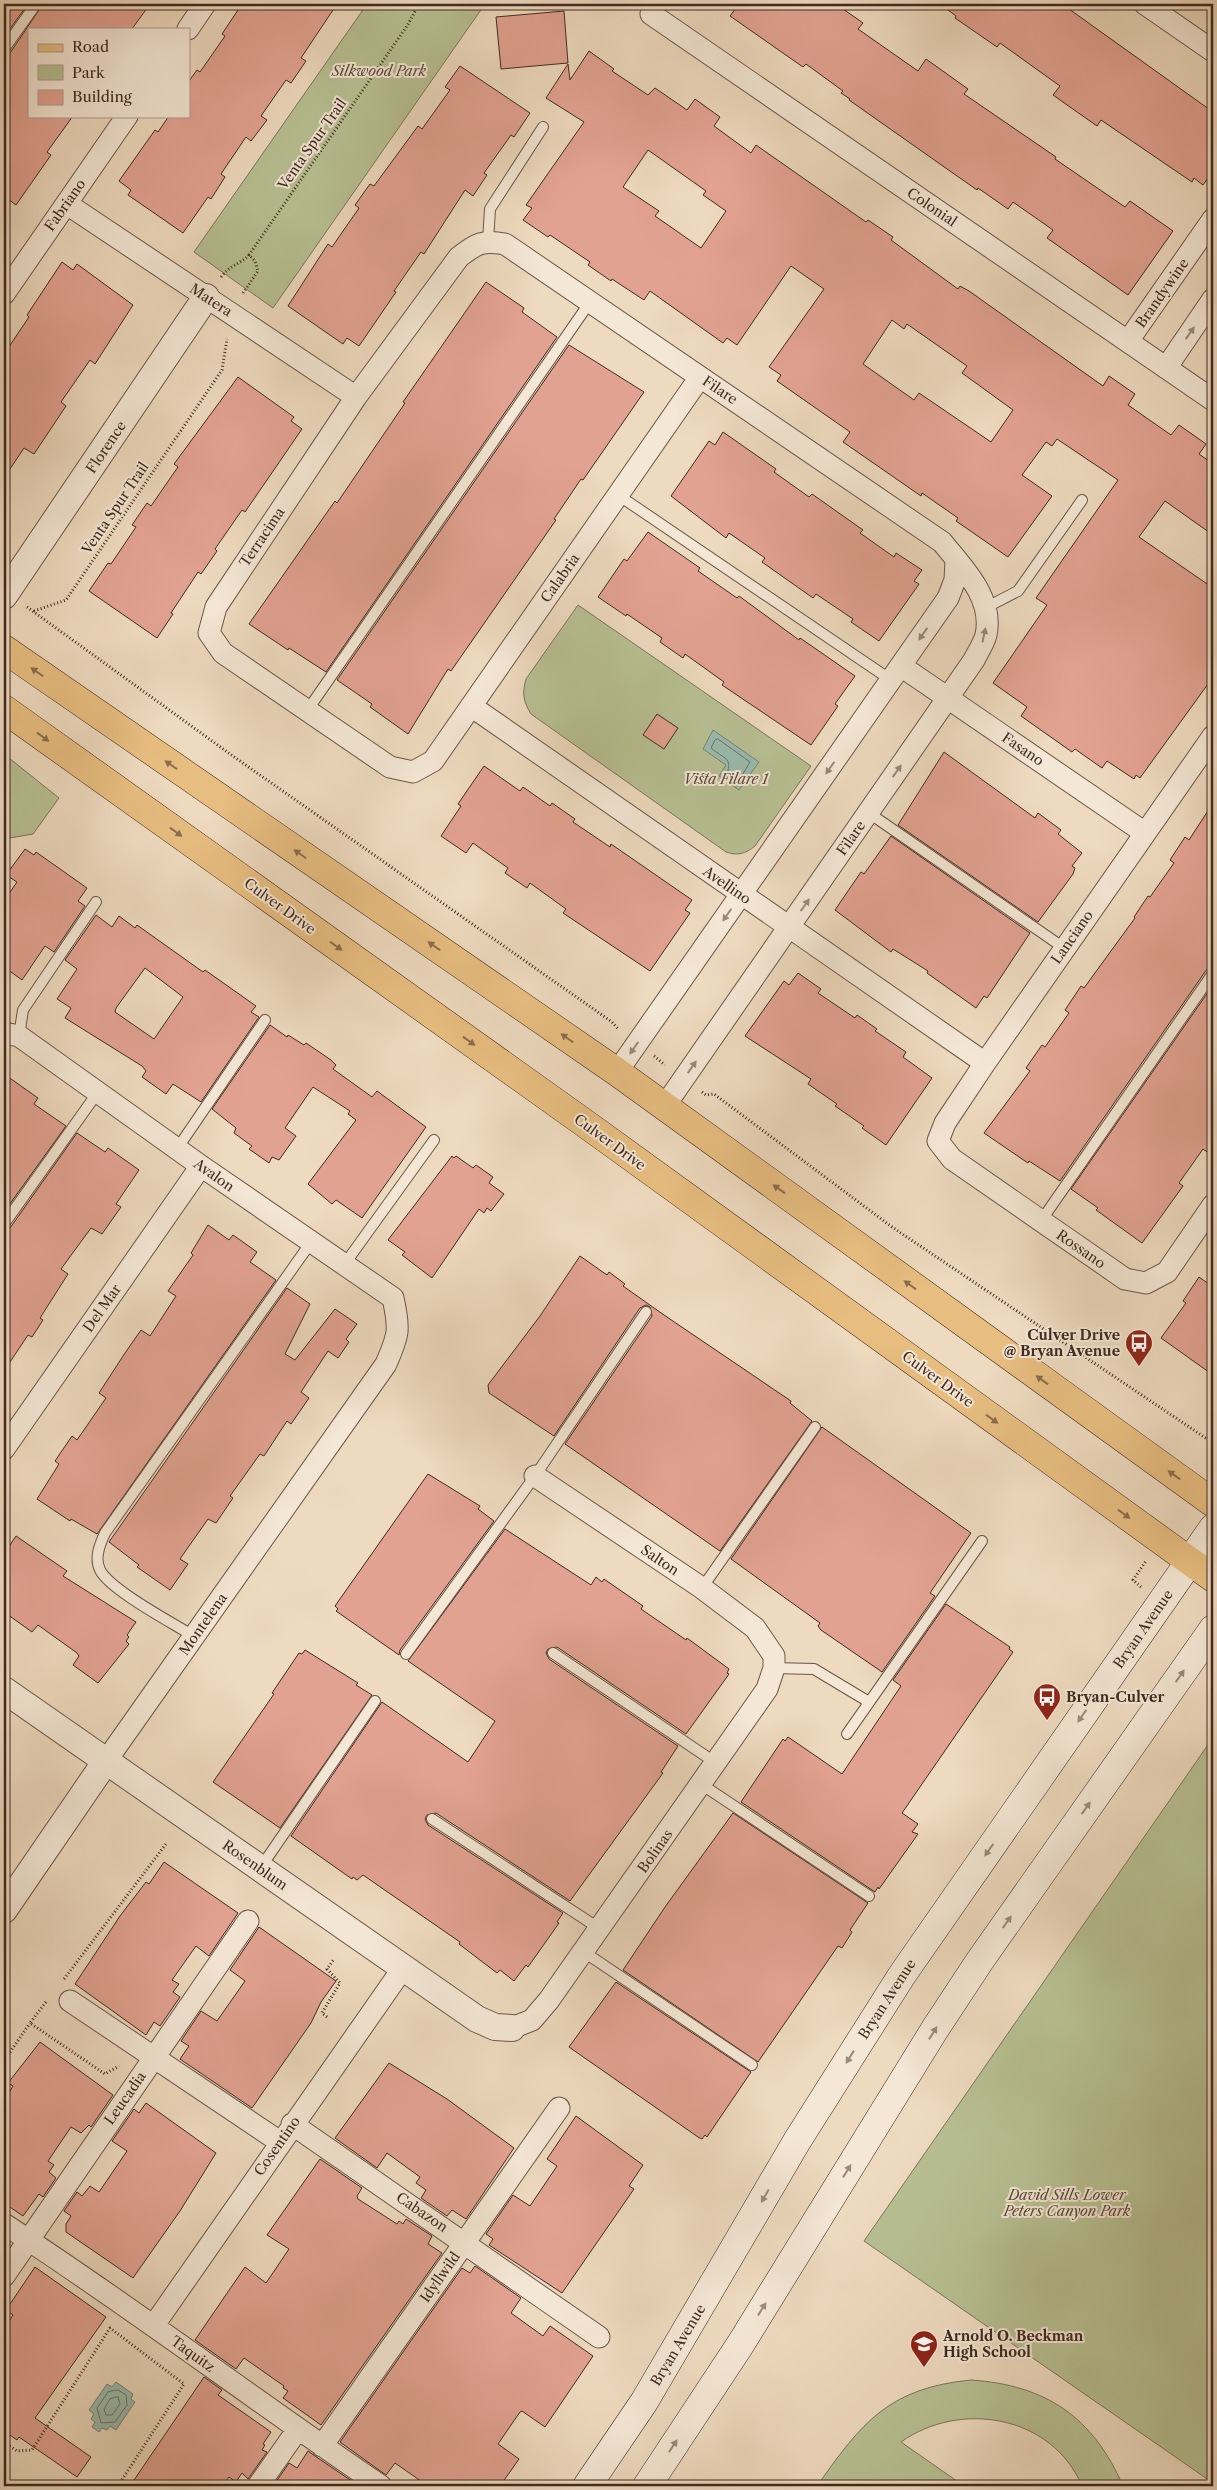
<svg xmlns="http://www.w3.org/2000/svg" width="1217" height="2490" font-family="'Libre Caslon Text',serif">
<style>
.green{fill:#b7c093;stroke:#7c755a}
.water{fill:#9abbae;stroke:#768176}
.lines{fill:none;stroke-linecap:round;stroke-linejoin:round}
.shore{stroke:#6d7268;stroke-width:1}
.building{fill:#e2a291;stroke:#402a21;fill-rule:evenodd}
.service-casing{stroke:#6c5648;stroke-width:12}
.minor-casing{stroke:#6c5648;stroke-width:23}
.tertiary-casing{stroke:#6c5648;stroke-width:28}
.secondary-casing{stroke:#402a21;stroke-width:29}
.primary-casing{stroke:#402a21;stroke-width:29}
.path{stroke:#402a21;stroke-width:3;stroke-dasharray:1 2.5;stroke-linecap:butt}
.service{stroke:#f4e7d5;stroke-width:10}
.minor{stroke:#f4e7d5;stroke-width:21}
.tertiary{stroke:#f4e7d5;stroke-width:26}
.secondary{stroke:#f4e7d5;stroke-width:28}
.primary{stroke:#e7bd80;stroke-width:28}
.oneway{fill:#9a887b}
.oneway2{fill:#8b6c4c}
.labels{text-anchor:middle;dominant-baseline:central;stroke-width:4;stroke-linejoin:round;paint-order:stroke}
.park-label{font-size:14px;font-style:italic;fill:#584838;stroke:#f4e7d5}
.street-label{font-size:14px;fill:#402a21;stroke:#f4e7d5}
.poi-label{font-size:14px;font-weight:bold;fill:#402a21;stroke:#f4e7d5;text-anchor:start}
</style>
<rect width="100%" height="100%" fill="#eedabf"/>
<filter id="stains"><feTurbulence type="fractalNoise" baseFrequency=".004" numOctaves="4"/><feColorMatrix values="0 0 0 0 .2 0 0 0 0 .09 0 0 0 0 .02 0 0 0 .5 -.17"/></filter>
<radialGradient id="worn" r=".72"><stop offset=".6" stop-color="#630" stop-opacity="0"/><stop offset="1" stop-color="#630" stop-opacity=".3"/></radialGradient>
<path class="green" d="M367 4H485L273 308 194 252Z
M578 605 811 766 755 846C745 854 738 856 726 852L531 714C523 701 522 693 526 679Z
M4 754 59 798 33 834 4 839Z
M1213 1732V2483L864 2241 1212 1739Z
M971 2380C1046 2385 1093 2417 1123 2486H1082C1052 2415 960 2400 901 2442L964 2486H817C862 2422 889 2388 971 2380Z"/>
<path class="water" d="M713 730 759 762 739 790 719 776 726 765 703 749Z
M116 2382 133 2394 131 2399 135 2402 116 2430 110 2426 107 2430 102 2428 99 2432 92 2427 95 2422 91 2419 94 2414 89 2410 107 2384 112 2387Z"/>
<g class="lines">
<path class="shore" d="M718 739 750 762 738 782 727 775C732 756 725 760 711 748L715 740Z
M118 2390 126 2395 127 2405 115 2422 101 2423 97 2408 108 2392Z
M118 2397 120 2404 112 2415H106L104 2409 110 2399Z"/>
</g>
<path class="building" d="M4 4H28L4 37Z
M43 4H150L132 29H29V116H73L47 152 51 155 16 205 4 196V56L10 53Z
M242 4H337L301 58 306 61 291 83 286 80 261 116 267 120 251 141 246 137 221 174 225 177 211 199 208 197 183 233 128 195 131 190 119 181 155 130 158 132 169 116H189V81L197 70 200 72 225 36 222 34Z
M739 4H836L863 23 858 29 918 71 926 59 968 89 964 94 1056 157 1055 159 1125 207 1130 201 1173 231 1128 295 1047 238 1053 230 1013 202 1008 209 978 188 977 190 849 100 850 99 841 93 843 91 806 64 803 67 730 16Z
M940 4H1062L1213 112V171L1203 185 1194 178 1192 182 1101 120 1097 126 1053 95 1060 86 1000 43 997 47 955 18 956 16Z
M564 11 568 63 501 69 496 17Z
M589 51 614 69 612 71 648 95 655 88 687 110 695 99 720 117 714 126 751 153 756 145 866 222 868 220 893 237 891 240 958 289 960 286 969 291 1103 386 1109 376 1135 394 1128 405 1171 435 1179 425 1206 444 1199 454 1213 464V535L1165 501 1139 537 1213 588V677L1140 778 1136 775 1134 779 1107 761 1102 768 1075 749 1072 752 1021 716 1027 707 993 683 1047 605 1036 598 1118 480 1057 439 1052 446 1046 442 1022 475 1052 496 1008 557 956 521 958 518 922 493 921 496 843 442 850 432 777 381 781 375 769 367 824 289 791 266 737 345 727 338 723 343 650 291 644 300 612 279 611 281 588 265 590 262 550 235 548 237 523 220 532 208 526 205 584 122 546 98 568 64 570 80ZM648 150 706 191 703 195 726 211 701 248 655 216 659 211 623 187ZM892 320 904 329 907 324 967 366 962 373 1013 410 991 442 919 393 914 400 863 364Z
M460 66 530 113 514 137 511 135 484 173 487 175 473 196 465 190 424 254 421 252 394 291 396 292 359 346 347 338 343 344 288 306 328 244 332 247 359 208 355 205 370 184 374 186 418 126 422 129 450 90 445 87Z
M62 262 73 270 77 264 133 305 95 364 90 360 61 402 66 406 34 454 24 448 4 478V354L29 317 27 315Z
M486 282 524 308 522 312 557 337 326 672 289 648 288 650 249 624 335 501 337 503 405 403 403 402Z
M569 345 644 392 583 480 581 479 554 519 556 520 451 671 448 669 408 734 370 707 372 704 337 680Z
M238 377 294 417 291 421 302 429 245 512 242 510 215 549 217 551 201 574 198 572 171 613 173 614 157 638 89 591 108 563 111 564 136 527 132 525 147 503 151 506 178 467 174 464Z
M723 432 776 469 774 472 809 497 812 494 863 530 860 533 894 557 896 553 922 570 914 581 919 584 879 641 851 622 853 619 816 594 813 598 762 562 765 558 729 533 726 538 671 496 709 441 715 445Z
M648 532 700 568 698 571 737 598 739 596 799 640 800 638 855 676 835 704 838 706 811 745 722 685 724 682 685 654 683 658 660 642 662 638 627 614 626 616 598 597 624 559 627 561Z
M657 714 678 728 664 749 643 735Z
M944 752 1035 818 1038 813 1061 830 1058 834 1082 853 1072 866 1075 868 1073 874 1038 922 898 825Z
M484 766 520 791 523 787 550 806 552 803 575 819 573 822 610 847 611 844 692 900 685 910 690 913 650 971 563 913 566 909 530 883 527 888 505 873 508 868 473 843 466 853 441 836 461 806 458 804Z
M1213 803V966L1207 969 1060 1181 1029 1161 1028 1163 1022 1159 984 1133 1030 1071 1026 1068 1042 1045 1045 1047 1069 1013 1065 1010 1081 986 1084 988 1135 918 1134 917 1148 896 1150 897 1174 863 1170 860 1185 837 1189 840Z
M891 836 1030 933 987 998 984 996 976 1008 927 973 928 971 893 949 891 952 835 910 861 872 864 874Z
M25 849 34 855 36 852 87 888 78 901 85 906 54 952 45 946 22 980 4 967V901L17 882 6 875Z
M96 915 112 927 119 916 135 928 137 925 203 972 205 970 256 1006 251 1012 259 1017 201 1102 173 1084 166 1094 142 1077 146 1071 142 1066 65 1018 71 1008 57 999 77 969 65 960ZM145 968 183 997 154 1039 115 1012 116 1008Z
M798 973 821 989 818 993 855 1018 857 1015 877 1029 875 1031 906 1052 903 1057 932 1078 886 1145 862 1128 864 1126 835 1106 837 1104 808 1084 811 1079 745 1036 784 981 789 985Z
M1213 985V1156L1203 1149 1179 1183 1183 1186 1142 1243 1096 1210 1098 1208 1071 1189Z
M270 1025 287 1037 288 1035 304 1045 306 1043 331 1060 336 1065 333 1069 372 1097 377 1091 426 1127 362 1218 336 1200 332 1204 308 1184 356 1120 348 1114 350 1111 313 1087 285 1128 296 1136 279 1160 272 1157 269 1163 249 1149 252 1146 234 1133 236 1128 212 1109Z
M4 1074 38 1098 34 1104 66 1126 4 1212Z
M77 1133 105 1152 108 1148 139 1170 116 1204 121 1207 102 1234 91 1228 61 1269 68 1274 40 1318 43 1320 32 1337 28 1335 4 1371V1231L10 1228Z
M452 1156 454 1158 456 1156 473 1168 476 1165 493 1177 489 1183 504 1194 491 1211 487 1208 484 1213 479 1209 432 1278 402 1255 405 1252 388 1240Z
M208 1225 229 1240 233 1235 257 1252 250 1262 276 1280 97 1534 71 1519 70 1521 37 1499 59 1464 55 1461 72 1436 77 1440 106 1398 99 1393 125 1353 141 1330 150 1336 176 1296 168 1291 193 1255 191 1253Z
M580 1256 607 1275 609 1272 625 1284 623 1286 664 1315 791 1401 790 1403 812 1421 720 1551 565 1444 652 1316 650 1307 646 1305 640 1308 554 1436 489 1393 488 1385 540 1316Z
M1199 1277 1213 1287V1375L1161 1338 1186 1303 1183 1301Z
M287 1288 310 1304 285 1354 295 1360 335 1309 357 1324 346 1339 349 1342 338 1358 328 1351 301 1392 309 1398 291 1424 287 1421 264 1456 260 1454 230 1496 233 1498 216 1523 208 1519 180 1559 188 1564 170 1590 137 1567 139 1565 109 1542Z
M822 1427 971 1533 930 1593 935 1596 882 1672 821 1630 818 1626 820 1623 731 1559Z
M428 1474 480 1506 478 1509 494 1521 400 1650 399 1655 336 1611 338 1609 335 1606Z
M505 1529 591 1585 596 1577 602 1582 604 1579 643 1606 641 1609 686 1640 687 1638 729 1669 727 1673 729 1674 686 1734 557 1647 548 1649 546 1653 549 1659 678 1746 661 1772 663 1773 570 1901 436 1813 427 1815 425 1819 428 1825 563 1913 557 1922 559 1923 528 1967 526 1965 514 1981 500 1970 497 1973 459 1944 460 1942 363 1875 357 1880 353 1877 352 1879 291 1836 382 1702 468 1762 495 1721 408 1661Z
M16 1536 67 1571 63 1576 136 1622 127 1635 129 1637 126 1641 129 1644 98 1683 73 1665 79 1656 77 1653 38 1625 32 1632 4 1612V1554Z
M946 1604 1010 1647 1009 1649 1013 1652 902 1813 918 1824 912 1832 918 1834 879 1889 878 1887 875 1892 741 1802 783 1739 785 1741 788 1737 842 1774 901 1686 893 1680Z
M305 1650 358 1683 356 1685 372 1695 280 1828 213 1782 274 1694 272 1693 299 1653 302 1654Z
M733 1813 868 1903 850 1930 852 1932 842 1948 838 1946 758 2062 623 1970 665 1907Z
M164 1862 238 1913 209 1956 196 1946 172 1980 179 1984 173 1992 180 1997 160 2026 154 2022 146 2035 75 1984 120 1916 146 1882 149 1884Z
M259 1927 336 1981 321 2002 311 2023 252 2108 180 2059 189 2046 181 2041 201 2011 217 2021 245 1981 230 1970Z
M616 1982 751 2072 707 2137 705 2135 702 2139 698 2137 569 2047Z
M40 2042 113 2095 91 2127 89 2125 81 2133 71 2127 48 2161 54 2165 49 2172 56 2178 43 2197 39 2194 23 2216 4 2203V2101L13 2086 8 2083Z
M389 2063 447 2099 514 2148 466 2219 452 2210 447 2216 421 2198 426 2190 416 2183 420 2177 387 2153 377 2168 335 2138Z
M146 2103 216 2153 180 2211 133 2278 66 2232V2224L71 2216 64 2211 77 2192 82 2196 90 2186 99 2192 127 2151 112 2141 134 2109 139 2113Z
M576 2116 643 2165 629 2186 634 2189 562 2293 489 2245 493 2239 486 2234 513 2195 530 2206 557 2166 547 2159Z
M320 2159 362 2188 357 2196 358 2199 397 2224 399 2221 403 2224 406 2219 432 2236 428 2244 442 2253 321 2425 283 2398 288 2391 283 2388 284 2386 244 2358 236 2369 195 2340 245 2267 266 2283 289 2249 267 2235Z
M475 2266 521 2298 511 2313 543 2336 550 2326 593 2356 545 2427 522 2411 520 2412 498 2444 519 2459 500 2486H428L395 2463 386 2475 340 2442 462 2268 470 2273Z
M35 2267 106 2317 35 2418 91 2457 77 2477 19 2437 17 2440 4 2431V2329L13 2315 6 2310Z
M204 2377 222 2390 218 2395 271 2432 263 2444 265 2445 262 2450 267 2452 248 2479 242 2473 236 2482 229 2477 222 2486H130Z
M308 2451 315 2456 359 2486H273L289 2463 297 2468Z"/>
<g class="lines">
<g class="service-casing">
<path id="service" d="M4 49 36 4
M488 241 490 209 543 127
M618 495 891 680
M985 608 1018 591 1082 500
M307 711 590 302
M869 813 1064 948
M19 1036 23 1010 96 902
M177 1149 265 1020
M1041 1221 1213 973
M4 1224 98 1092
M344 1265 434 1140
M702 1588 815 1427
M195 1637C173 1623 110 1590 100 1570 94 1558 100 1544 105 1533L312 1241
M553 1653 716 1763
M406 1654 535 1476 646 1312
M774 1668 814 1669 869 1702
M847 1734 982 1541
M701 1784 869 1896
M432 1819 600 1929
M261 1867 375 1701
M584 1952 752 2065"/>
</g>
<g class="minor-casing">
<path id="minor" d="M1145 4 1213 51
M651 14 1213 400
M188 29 205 4
M67 204 356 397
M4 294 127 116
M1128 341 1213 219
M1166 368 1213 299
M901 666 1145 833
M471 706 985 1063
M1213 736 985 1063 945 1123 938 1141 952 1159 1125 1279 1146 1283 1167 1272 1213 1205
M4 1033 19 1036 201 1166 393 1298C400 1330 399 1334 386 1364L106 1761
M617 1072 948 598 955 580 956 560
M664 1107 974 660C978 652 984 643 986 635 994 598 963 568 942 542L505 244C483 240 477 243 459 257L356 397 216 607 209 633 223 653 390 767 413 772 433 761 700 377
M4 1449 201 1166
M70 2001 280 2142
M512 2028 532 2020 549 2000 767 1689 774 1668V1656L755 1628 702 1588 535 1476
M292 2124 599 2337
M4 2224C132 2307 254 2400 381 2486
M4 2276 248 1921
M154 2325 403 1968
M322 2446 559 2108
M258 2486 298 2429"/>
</g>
<g class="tertiary-casing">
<path id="tertiary" d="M4 596 206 297
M4 1690 477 2019 495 2027 512 2028
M4 1910 106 1761"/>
</g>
<g class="secondary-casing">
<path id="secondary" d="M587 2486 644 2402 797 2141 902 1975 1213 1528
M647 2486 740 2345 935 2029 979 1962 1213 1629"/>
</g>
<g class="primary-casing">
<path id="primary" d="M4 649 617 1072 1213 1503
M4 709 590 1127 1213 1578"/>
</g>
<path class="path" d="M221 277C229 266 240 264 249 255
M243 293 258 271 255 261 249 255 407 26 419 4
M27 607 230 754 612 1022 619 1030
M34 611 66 600 222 370 227 339
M654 1056 665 1065
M702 1092 706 1095 714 1094 892 1227 1213 1443
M1141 1587 1133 1580 1146 1561
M64 1979 166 1844
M46 2002 30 2023 105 2074 119 2066
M327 2017 322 2013 340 1983 327 1969 334 1959
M4 2061 30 2023
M4 2442 17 2451 32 2450 110 2328 184 2384 118 2486"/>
<use href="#service" class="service"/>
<use href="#minor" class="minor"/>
<use href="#tertiary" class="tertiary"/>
<use href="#secondary" class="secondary"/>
<use href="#primary" class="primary"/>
</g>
<defs><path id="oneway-solid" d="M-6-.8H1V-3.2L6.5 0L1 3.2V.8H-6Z" transform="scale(1.25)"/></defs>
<g class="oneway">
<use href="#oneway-solid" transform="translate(1190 333) rotate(-55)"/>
<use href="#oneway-solid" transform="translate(923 634) rotate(125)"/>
<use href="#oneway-solid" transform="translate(984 635) rotate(-78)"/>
<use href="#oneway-solid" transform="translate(830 768) rotate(125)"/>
<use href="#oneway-solid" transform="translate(897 771) rotate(-55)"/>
<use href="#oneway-solid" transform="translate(805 905) rotate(-55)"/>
<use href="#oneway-solid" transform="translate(727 915) rotate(125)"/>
<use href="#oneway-solid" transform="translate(634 1048) rotate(125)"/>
<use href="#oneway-solid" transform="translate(692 1067) rotate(-55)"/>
<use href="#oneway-solid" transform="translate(1180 1676) rotate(-55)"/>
<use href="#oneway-solid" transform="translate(1082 1716) rotate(125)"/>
<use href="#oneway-solid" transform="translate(1086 1808) rotate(-55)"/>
<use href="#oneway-solid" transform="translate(989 1850) rotate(125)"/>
<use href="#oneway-solid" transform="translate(1007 1922) rotate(-55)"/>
<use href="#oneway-solid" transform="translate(933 2033) rotate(-58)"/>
<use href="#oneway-solid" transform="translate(850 2057) rotate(122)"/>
<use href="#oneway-solid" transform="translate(847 2171) rotate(-58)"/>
<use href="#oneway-solid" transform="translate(765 2196) rotate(120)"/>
<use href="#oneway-solid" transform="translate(762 2309) rotate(-58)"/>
<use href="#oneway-solid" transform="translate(673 2446) rotate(-57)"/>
</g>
<g class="oneway2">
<use href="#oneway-solid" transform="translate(37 672) rotate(-145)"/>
<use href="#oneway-solid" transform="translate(43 737) rotate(36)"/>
<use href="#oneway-solid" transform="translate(171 765) rotate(-145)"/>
<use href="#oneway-solid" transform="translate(176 832) rotate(36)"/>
<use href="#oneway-solid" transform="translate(300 854) rotate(-145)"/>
<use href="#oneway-solid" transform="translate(336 946) rotate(36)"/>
<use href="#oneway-solid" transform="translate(434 946) rotate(-145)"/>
<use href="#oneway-solid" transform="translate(567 1038) rotate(-145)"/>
<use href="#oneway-solid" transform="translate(469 1041) rotate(36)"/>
<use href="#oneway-solid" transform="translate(779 1189) rotate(-144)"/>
<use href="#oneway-solid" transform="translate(910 1285) rotate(-144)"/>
<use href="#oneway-solid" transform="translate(1042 1380) rotate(-144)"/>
<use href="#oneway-solid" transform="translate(992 1419) rotate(36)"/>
<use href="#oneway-solid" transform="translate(1174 1475) rotate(-144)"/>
<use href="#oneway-solid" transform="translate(1124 1514) rotate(36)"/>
</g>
<defs>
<g id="bus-pin" transform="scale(1.4375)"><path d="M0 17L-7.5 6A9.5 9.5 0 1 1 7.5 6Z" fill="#8f2418" stroke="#f4e7d5"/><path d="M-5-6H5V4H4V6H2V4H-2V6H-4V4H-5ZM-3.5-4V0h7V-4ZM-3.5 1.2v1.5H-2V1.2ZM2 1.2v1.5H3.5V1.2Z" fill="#fff"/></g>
<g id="school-pin" transform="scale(1.4375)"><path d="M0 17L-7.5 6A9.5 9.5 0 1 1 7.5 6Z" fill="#8f2418" stroke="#f4e7d5"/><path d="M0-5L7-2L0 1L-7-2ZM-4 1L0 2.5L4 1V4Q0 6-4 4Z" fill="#fff"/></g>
</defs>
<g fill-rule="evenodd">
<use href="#bus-pin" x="1139" y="1343"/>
<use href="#bus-pin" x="1047" y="1697"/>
<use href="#school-pin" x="924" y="2344"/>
</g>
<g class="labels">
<g class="park-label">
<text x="379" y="71">Silkwood Park</text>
<text x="726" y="779">Vista Filare 1</text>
<text x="1067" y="2195">David Sills Lower<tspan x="1067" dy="16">Peters Canyon Park</tspan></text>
</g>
<g class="street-label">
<text transform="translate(312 144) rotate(-55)">Venta Spur Trail</text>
<text transform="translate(65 205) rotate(-55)">Fabriano</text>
<text transform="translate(932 207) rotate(34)">Colonial</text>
<text transform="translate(1162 293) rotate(-55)">Brandywine</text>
<text transform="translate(211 300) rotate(33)">Matera</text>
<text transform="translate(720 390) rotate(34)">Filare</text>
<text transform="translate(106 447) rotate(-56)">Florence</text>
<text transform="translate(115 508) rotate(-56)">Venta Spur Trail</text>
<text transform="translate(262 537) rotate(-56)">Terracima</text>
<text transform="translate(560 578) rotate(-55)">Calabria</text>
<text transform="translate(1023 749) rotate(34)">Fasano</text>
<text transform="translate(851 838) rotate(-55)">Filare</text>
<text transform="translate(727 885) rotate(35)">Avellino</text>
<text transform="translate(280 906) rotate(36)">Culver Drive</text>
<text transform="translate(1072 937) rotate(-55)">Lanciano</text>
<text transform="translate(610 1142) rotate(36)">Culver Drive</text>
<text transform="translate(214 1175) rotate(35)">Avalon</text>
<text transform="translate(1081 1249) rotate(35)">Rossano</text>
<text transform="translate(102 1308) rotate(-55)">Del Mar</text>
<text transform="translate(938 1379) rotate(36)">Culver Drive</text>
<text transform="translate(660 1560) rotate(34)">Salton</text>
<text transform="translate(203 1624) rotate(-55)">Montelena</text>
<text transform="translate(1143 1629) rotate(-55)">Bryan Avenue</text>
<text transform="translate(655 1851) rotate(-55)">Bolinas</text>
<text transform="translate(255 1865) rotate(35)">Rosenblum</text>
<text transform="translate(887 1999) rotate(-57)">Bryan Avenue</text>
<text transform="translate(125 2098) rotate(-55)">Leucadia</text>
<text transform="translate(277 2146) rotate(-55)">Cosentino</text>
<text transform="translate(422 2212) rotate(34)">Cabazon</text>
<text transform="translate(440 2277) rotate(-55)">Idyllwild</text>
<text transform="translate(678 2345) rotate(-59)">Bryan Avenue</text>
<text transform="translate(193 2354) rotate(36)">Taquitz</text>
</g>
<g class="poi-label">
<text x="1120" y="1335" text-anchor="end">Culver Drive<tspan x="1120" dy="16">@ Bryan Avenue</tspan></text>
<text x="1066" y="1697">Bryan-Culver</text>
<text x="943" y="2336">Arnold O. Beckman<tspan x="943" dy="16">High School</tspan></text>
</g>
</g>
<rect width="1217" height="2490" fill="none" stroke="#eedabf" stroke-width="20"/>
<rect x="5" y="5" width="1207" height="2480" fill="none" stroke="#402a21" stroke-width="2.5"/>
<rect x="10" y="10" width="1197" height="2470" fill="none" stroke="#402a21"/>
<rect x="28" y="28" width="162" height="90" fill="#f4e7d5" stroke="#ac9b8d"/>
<rect x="38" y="44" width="25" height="8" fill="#e7bd80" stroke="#ac9b8d"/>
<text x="72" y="52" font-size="15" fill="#402a21">Road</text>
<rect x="38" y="65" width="25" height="15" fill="#b7c093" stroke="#ac9b8d"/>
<text x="72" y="78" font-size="15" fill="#402a21">Park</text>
<rect x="38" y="90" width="25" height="15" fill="#e2a291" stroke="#ac9b8d"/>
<text x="72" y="102" font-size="15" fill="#402a21">Building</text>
<rect width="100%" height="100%" filter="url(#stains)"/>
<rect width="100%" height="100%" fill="url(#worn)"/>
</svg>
